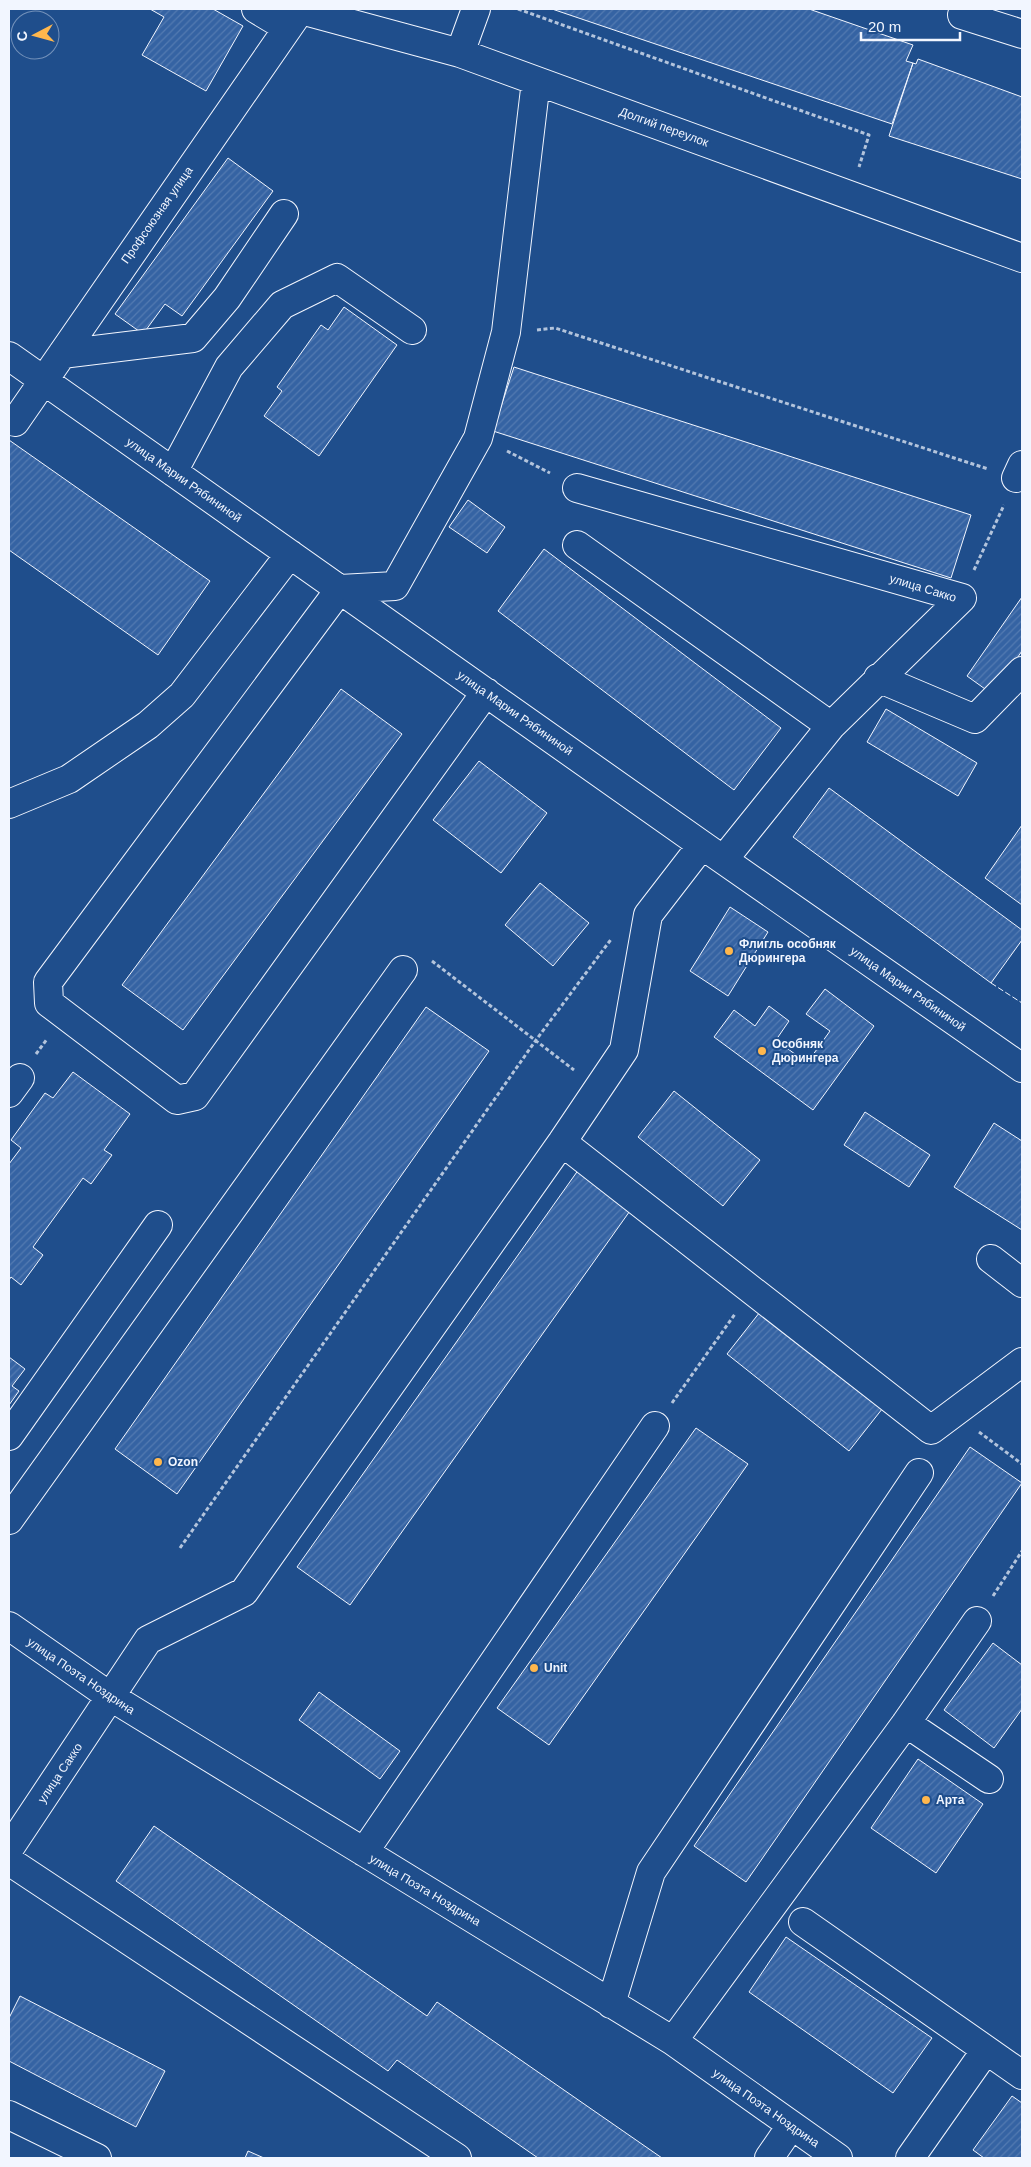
<svg xmlns="http://www.w3.org/2000/svg" width="1031" height="2167" font-family="Helvetica,sans-serif">
<style>
.building{fill:url(#building-hatch);stroke:#f2f6ff}
.lines{fill:none;stroke-linecap:round;stroke-linejoin:round}
.minor-casing{stroke:#f2f6ff;stroke-width:30}
.path{stroke:#b3c4dc;stroke-width:3;stroke-dasharray:4 2.5;stroke-linecap:butt}
.minor{stroke:#1f4e8c;stroke-width:28}
.fence{stroke:#f2f6ff;stroke-width:1;stroke-dasharray:6 2.5;stroke-linecap:butt}
.poi-dot{fill:#ffb74d;stroke:#1f4e8c;stroke-width:2}
.labels{text-anchor:middle;dominant-baseline:central;stroke-width:4;stroke-linejoin:round;paint-order:stroke}
.street-label{font-size:12px;fill:#f2f6ff;stroke:#1f4e8c}
.poi-label{font-size:12px;font-weight:bold;fill:#f2f6ff;stroke:#1f4e8c;text-anchor:start}
</style>
<defs>
<pattern id="building-hatch" width="6" height="6" patternUnits="userSpaceOnUse" patternTransform="scale(1.25)"><rect width="6" height="6" fill="#3563a3"/><path d="M-1 1l2-2M0 6l6-6M5 7l2-2" fill="none" stroke="#537ab1"/></pattern>
</defs>
<rect width="100%" height="100%" fill="#1f4e8c"/>
<path class="building" d="M150 9H213L243 26 206 91 142 55 164 17Z
M552 9H809L913 45 906 61 913 63 892 124Z
M918 59 1022 97V179L889 136 913 63 916 64Z
M228 158 273 191 182 316 165 304 143 334 115 314Z
M344 307 397 345 319 456 264 416 282 391 277 387 321 325 328 330Z
M514 367 971 515 951 578 493 431Z
M9 440 210 581 158 655 9 550Z
M468 500 505 527 487 553 449 527Z
M544 549 781 728 734 790 498 611Z
M1022 597V651L992 694 967 676Z
M341 689 402 734 183 1030 122 985Z
M886 709 977 763 958 796 867 742Z
M479 761 547 813 501 873 433 820Z
M829 788 1022 930V940L991 983 793 837Z
M1022 825V905L985 878Z
M540 883 589 923 553 966 505 925Z
M730 907 768 932 728 996 690 971Z
M825 989 874 1026 813 1110 714 1037 734 1010 755 1026 769 1006 789 1021 776 1040 807 1063 830 1031 806 1014Z
M426 1007 489 1051 177 1494 115 1449Z
M73 1072 130 1114 104 1150 112 1155 91 1184 83 1178 33 1247 43 1255 21 1285 11 1277 9 1280V1164L21 1148 11 1140 45 1093 53 1098Z
M674 1091 760 1160 723 1206 638 1137Z
M865 1112 930 1155 909 1187 844 1145Z
M994 1123 1022 1141V1230L954 1187Z
M579 1169 632 1208 350 1605 297 1567Z
M767 1303 890 1399 849 1451 727 1354Z
M9 1357 25 1369 12 1386 19 1391 9 1405Z
M696 1428 748 1464 549 1745 497 1708Z
M970 1447 1022 1483 746 1882 694 1846Z
M993 1643 1022 1665V1709L994 1748 944 1710Z
M319 1692 400 1751 380 1779 299 1720Z
M918 1759 983 1804 936 1873 871 1828Z
M154 1826 427 2016 437 2002 662 2158H538L397 2060 388 2071 116 1881Z
M786 1937 932 2038 893 2093 749 1992Z
M20 1996 165 2071 136 2127 9 2061V2018Z
M1012 2096 1022 2103V2158H984L973 2150Z
M248 2151 264 2158H245Z"/>
<g class="lines">
<g class="minor-casing">
<path id="minor" d="M256 9 286 27
M301 10 460 53 1022 258
M962 15 1022 34
M460 53 476 9
M62 354 193 338 227 298 284 214
M9 356 702 845 1022 1068
M15 422 301 9
M173 472 229 367 282 305 337 278 412 330
M1016 478 1022 465
M577 488 962 598 831 726 724 859
M577 545 831 726
M878 678 975 719 1022 671
M486 692 195 1096 177 1100 49 1003 48 982 340 589 395 586 478 438 506 332 536 81
M9 804 69 779 148 725 182 695 290 554
M9 1093 20 1078
M562 1142 931 1430 1022 1362
M991 1259 1022 1283
M9 1436 158 1225
M9 1520 403 970
M9 1626 111 1697 673 2041 838 2158
M906 1723 989 1779
M9 1849 148 1640 244 1592 562 1142 624 1050 648 915 702 845
M364 1852 655 1426
M9 1861 457 2158
M803 1922 1022 2075
M611 2004 651 1872 919 1473
M673 2041 906 1723 977 1621
M9 2115 97 2158
M769 2158 791 2126
M910 2158 986 2050"/>
</g>
<path class="path" d="M518 9 869 135 859 167
M537 330 555 328 988 469
M507 451 550 473
M974 570 1004 505
M432 961 574 1070
M36 1054 47 1039
M672 1403 735 1314
M979 1432 1022 1464
M180 1548 536 1040 612 938
M993 1596 1022 1551"/>
<use href="#minor" class="minor"/>
<path class="fence" d="M991 983 1022 1003"/>
</g>
<g class="poi-dot">
<circle cx="729" cy="951" r="5"/>
<circle cx="762" cy="1051" r="5"/>
<circle cx="158" cy="1462" r="5"/>
<circle cx="534" cy="1668" r="5"/>
<circle cx="926" cy="1800" r="5"/>
</g>
<g class="labels">
<g class="street-label">
<text transform="translate(664 127) rotate(20)">Долгий переулок</text>
<text transform="translate(157 215) rotate(-55)">Профсоюзная улица</text>
<text transform="translate(184 480) rotate(35)">улица Марии Рябининой</text>
<text transform="translate(923 588) rotate(17)">улица Сакко</text>
<text transform="translate(515 713) rotate(35)">улица Марии Рябининой</text>
<text transform="translate(908 989) rotate(35)">улица Марии Рябининой</text>
<text transform="translate(81 1676) rotate(34)">улица Поэта Ноздрина</text>
<text transform="translate(60 1773) rotate(-56)">улица Сакко</text>
<text transform="translate(425 1890) rotate(31)">улица Поэта Ноздрина</text>
<text transform="translate(766 2108) rotate(35)">улица Поэта Ноздрина</text>
</g>
<g class="poi-label">
<text x="739" y="944">Флигль особняк<tspan x="739" dy="14">Дюрингера</tspan></text>
<text x="772" y="1044">Особняк<tspan x="772" dy="14">Дюрингера</tspan></text>
<text x="168" y="1462">Ozon</text>
<text x="544" y="1668">Unit</text>
<text x="936" y="1800">Арта</text>
</g>
</g>
<rect width="1031" height="2167" fill="none" stroke="#f2f6ff" stroke-width="20"/>
<g transform="translate(35 35) rotate(264)"><circle r="24" fill="#1f4e8c" stroke="#7391ba"/>
<path d="M0-4L9 19L0 12L-9 19Z" fill="#ffb74d"/>
<text y="-8" font-size="14" font-weight="bold" text-anchor="middle" fill="#f2f6ff">С</text>
</g>
<path d="M861 32v8h99v-8" fill="none" stroke="#f2f6ff" stroke-width="2.5"/>
<text x="868" y="32" font-size="15" fill="#f2f6ff" stroke="#1f4e8c" stroke-width="4" paint-order="stroke">20 m</text>
</svg>
